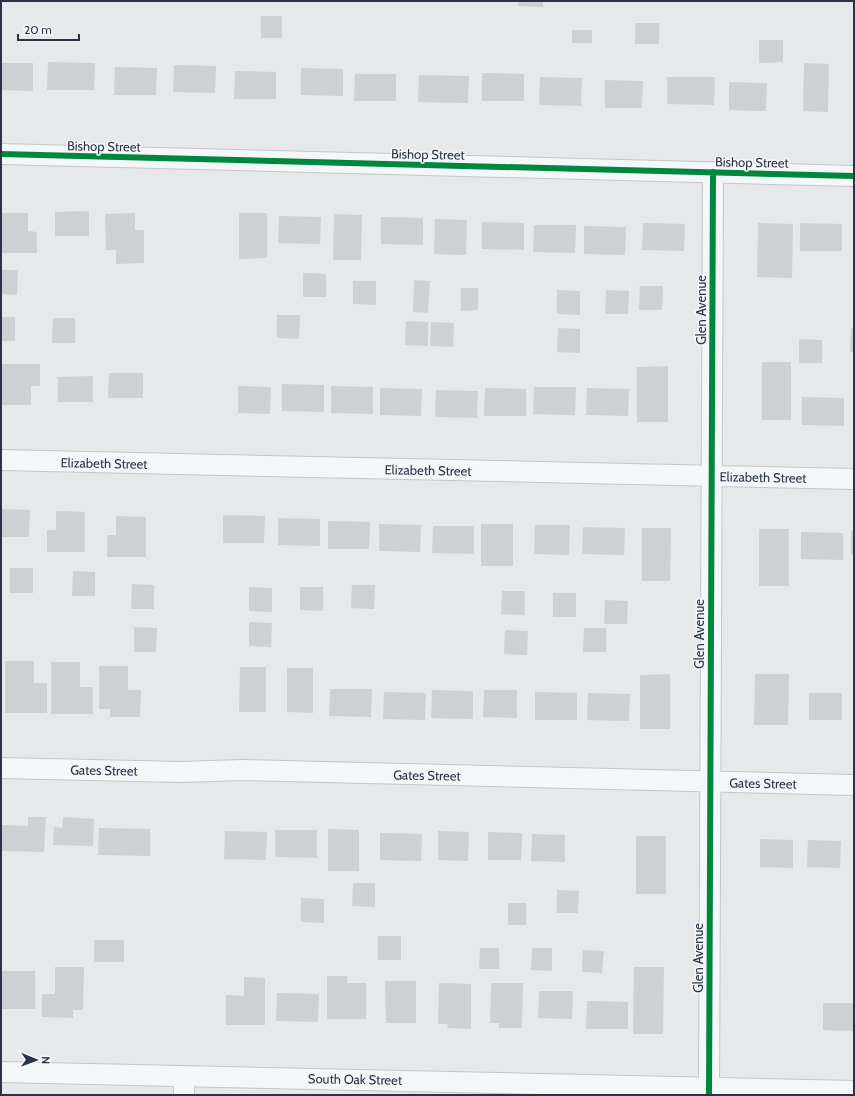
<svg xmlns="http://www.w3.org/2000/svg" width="855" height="1096" font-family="Cabin,sans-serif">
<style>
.building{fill:#ced0d3}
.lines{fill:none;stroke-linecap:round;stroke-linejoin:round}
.minor-casing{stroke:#c4c6c8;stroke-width:22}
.minor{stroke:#f5f6f7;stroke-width:20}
.cycleway-casing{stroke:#f4f6f9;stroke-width:8}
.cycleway{stroke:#00873e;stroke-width:6}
.labels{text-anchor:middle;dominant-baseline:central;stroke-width:3;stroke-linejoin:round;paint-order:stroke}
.street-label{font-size:13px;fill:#2b3445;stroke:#f4f6f9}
</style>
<rect width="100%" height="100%" fill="#e6e8ea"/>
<path class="building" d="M518 1H543V7L518 6Z
M261 16H282V38H261Z
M635 23H659V44H635Z
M572 30H592V43H572Z
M759 40H783V62L759 63Z
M48 62 95 63 94 90H47Z
M1 63H33V91L1 90Z
M804 63 829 64 828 112 803 111Z
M174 65 216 66 215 93 173 92Z
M115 67 157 68 156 95H114Z
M301 68 343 69V96L301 95Z
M235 71 276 72V99H234Z
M482 73 524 74V101H482Z
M355 74H396V101H354Z
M419 75 469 76 468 103 418 102Z
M540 77 582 78 581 106 539 105Z
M667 77H715L714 105 667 104Z
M605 80 643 81 642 108H605Z
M729 82 767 83 766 111 729 110Z
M89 211V236H55V212Z
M1 213H28V231L37 232V253H1Z
M135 213V230H144V263L116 264V250H106L105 214Z
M239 213H267V258L239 259Z
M334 214 362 215 361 260H333Z
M279 216 321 217 320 244 278 243Z
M381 217 423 218V245L381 244Z
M435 219 467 220 466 255 434 254Z
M482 222 524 223V250L482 249Z
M643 223 685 224 684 251 642 250Z
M758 223 793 224 792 278 757 277Z
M800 223 842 224V251H800Z
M534 225H576L575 253 533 252Z
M584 226 626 227 625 255 584 254Z
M1 270H18L17 295 1 294Z
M303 273 326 274V297H303Z
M414 280 430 281 428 313 413 312Z
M353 281H376V305L353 304Z
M640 286H663L662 310H639Z
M461 288H478V310L461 311Z
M557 290 580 291V315L557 314Z
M606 290 629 291 628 314H605Z
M277 315H300L299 339 277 338Z
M1 317H15V341H1Z
M53 318H75V343H52Z
M406 321 428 322V346L405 345Z
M431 322 454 323 453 347 430 346Z
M558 328 580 329V353L557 352Z
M851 328H854V352H850Z
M799 339 822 340V363H799Z
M762 362H791V420H762Z
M1 364H40V386H31V405H1Z
M668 366V422H637V367Z
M109 373H143V398H108Z
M93 376V402H58V377Z
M282 384 324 385V412L282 411Z
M238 386 271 387 270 414 238 413Z
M331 386 373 387V414L331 413Z
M534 387H576L575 415 533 414Z
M380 388 422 389 421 416 380 415Z
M485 388 526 389V416H484Z
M587 388 629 389 628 416 586 415Z
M436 390 478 391 477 418 435 417Z
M802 397 844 398V426L802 425Z
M1 509 30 510 29 537H1Z
M56 511 85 512V552H47V530H56Z
M223 515 265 516 264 543H223Z
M116 516 146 517V557H107V535H116Z
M278 518 320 519V546L278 545Z
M328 521 370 522 369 549H328Z
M379 524 421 525 420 552 379 551Z
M481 524H513V566H481Z
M535 525H570L569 555 534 554Z
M433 526H474V554L432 553Z
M583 527 625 528 624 555 582 554Z
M642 528H671L670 581H642Z
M759 529H789V586H759Z
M851 531H854V555H851Z
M801 532 843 533V560L801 559Z
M10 568H33V593H10Z
M73 571 95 572V596H72Z
M132 584 154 585V609H131Z
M352 585H375L374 609 351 608Z
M249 587 272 588V612L249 611Z
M300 587H323V611L300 610Z
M502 591H525V615L501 614Z
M553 593H576V617H553Z
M605 600 628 601 627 624H604Z
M249 622 272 623 271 647 249 646Z
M134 627 157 628 156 652H134Z
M584 628H606V652H583Z
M505 630 528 631 527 655 504 654Z
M5 661H34V683H47V713H5Z
M51 662H80V687H93V714H51Z
M99 666H128V690H141L140 717H110V709H99Z
M240 667H266V712H239Z
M287 668H313V713L287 712Z
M670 674V729H640V675Z
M755 674H789L788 725H754Z
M330 689H372L371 717 329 716Z
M432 690 473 691V719L431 718Z
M484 690H517V718L483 717Z
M384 692 426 693 425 720 383 719Z
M535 692 577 693V720H535Z
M588 693 630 694 629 721 587 720Z
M809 693H842V720H809Z
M28 817H46L44 852 1 851V825L28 826Z
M63 817 94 819 93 846 53 845 54 827 62 828Z
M99 828 150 829V856L98 855Z
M328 829 359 830V871H328Z
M275 830H317V858L275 857Z
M225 831 267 832 266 860 224 859Z
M438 831 469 832 468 861 438 860Z
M488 832 522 833 521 860H488Z
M380 833 422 834 421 861 380 860Z
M532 834 565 835V862L531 861Z
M636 836H666V894H636Z
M760 839 793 840V868L760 867Z
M808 840 841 841 840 868 807 867Z
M353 883H375V907L352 906Z
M557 890 579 891 578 913H557Z
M301 898 324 899V923L301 922Z
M508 903H526V925H508Z
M378 936H401V960H378Z
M94 940H124V962H94Z
M480 948H499V969H479Z
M532 948H552V971L531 970Z
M583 950 604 951 602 973 582 972Z
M55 967H84L83 1010H73V1018L42 1017V994H55Z
M634 967H664L663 1034H633Z
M1 971H35V1009H1Z
M327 976H347V983H366V1019H327Z
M244 977 265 978V1025H226V995L244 996Z
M385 981H416V1023H386Z
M439 983 471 984V1029L447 1028 448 1024H438Z
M491 983H523L522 1028H499V1023H490Z
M539 991H573L572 1019 538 1018Z
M277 993 319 994 318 1022 276 1021Z
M587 1001 628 1002V1029H586Z
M823 1003H854V1031L823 1030Z"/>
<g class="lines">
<g class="minor-casing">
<path id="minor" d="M1 154 854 176
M1 460 854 479
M1 768 182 772 241 770 854 785
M1 1072 854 1091
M184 1076V1095
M709 1095 713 172"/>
</g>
<use href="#minor" class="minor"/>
<g class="cycleway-casing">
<path id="cycleway" d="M1 154 854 176
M709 1095 713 172"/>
</g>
<use href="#cycleway" class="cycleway"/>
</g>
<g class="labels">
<g class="street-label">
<text transform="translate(104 146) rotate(1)">Bishop Street</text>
<text transform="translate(428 154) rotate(1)">Bishop Street</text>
<text transform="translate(752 162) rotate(1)">Bishop Street</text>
<text transform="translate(701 310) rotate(-90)">Glen Avenue</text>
<text transform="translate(104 463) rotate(1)">Elizabeth Street</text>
<text transform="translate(428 470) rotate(1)">Elizabeth Street</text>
<text transform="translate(763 477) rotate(1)">Elizabeth Street</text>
<text transform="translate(699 634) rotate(-90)">Glen Avenue</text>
<text transform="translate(104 770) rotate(1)">Gates Street</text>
<text transform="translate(427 775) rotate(1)">Gates Street</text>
<text transform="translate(763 783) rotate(1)">Gates Street</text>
<text transform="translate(698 958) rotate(-90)">Glen Avenue</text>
<text transform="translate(355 1079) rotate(1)">South Oak Street</text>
</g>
</g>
<rect width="855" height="1096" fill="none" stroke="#2b3445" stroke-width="4"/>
<g transform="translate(36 1060) rotate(91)" stroke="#f4f6f9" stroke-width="3" paint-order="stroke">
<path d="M0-3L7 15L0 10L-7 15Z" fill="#2b3445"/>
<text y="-6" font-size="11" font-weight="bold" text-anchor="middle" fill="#2b3445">N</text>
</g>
<path d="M18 34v6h61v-6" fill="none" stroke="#2b3445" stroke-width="2"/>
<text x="24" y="34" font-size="12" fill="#2b3445" stroke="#f4f6f9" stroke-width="3" paint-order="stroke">20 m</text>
</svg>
